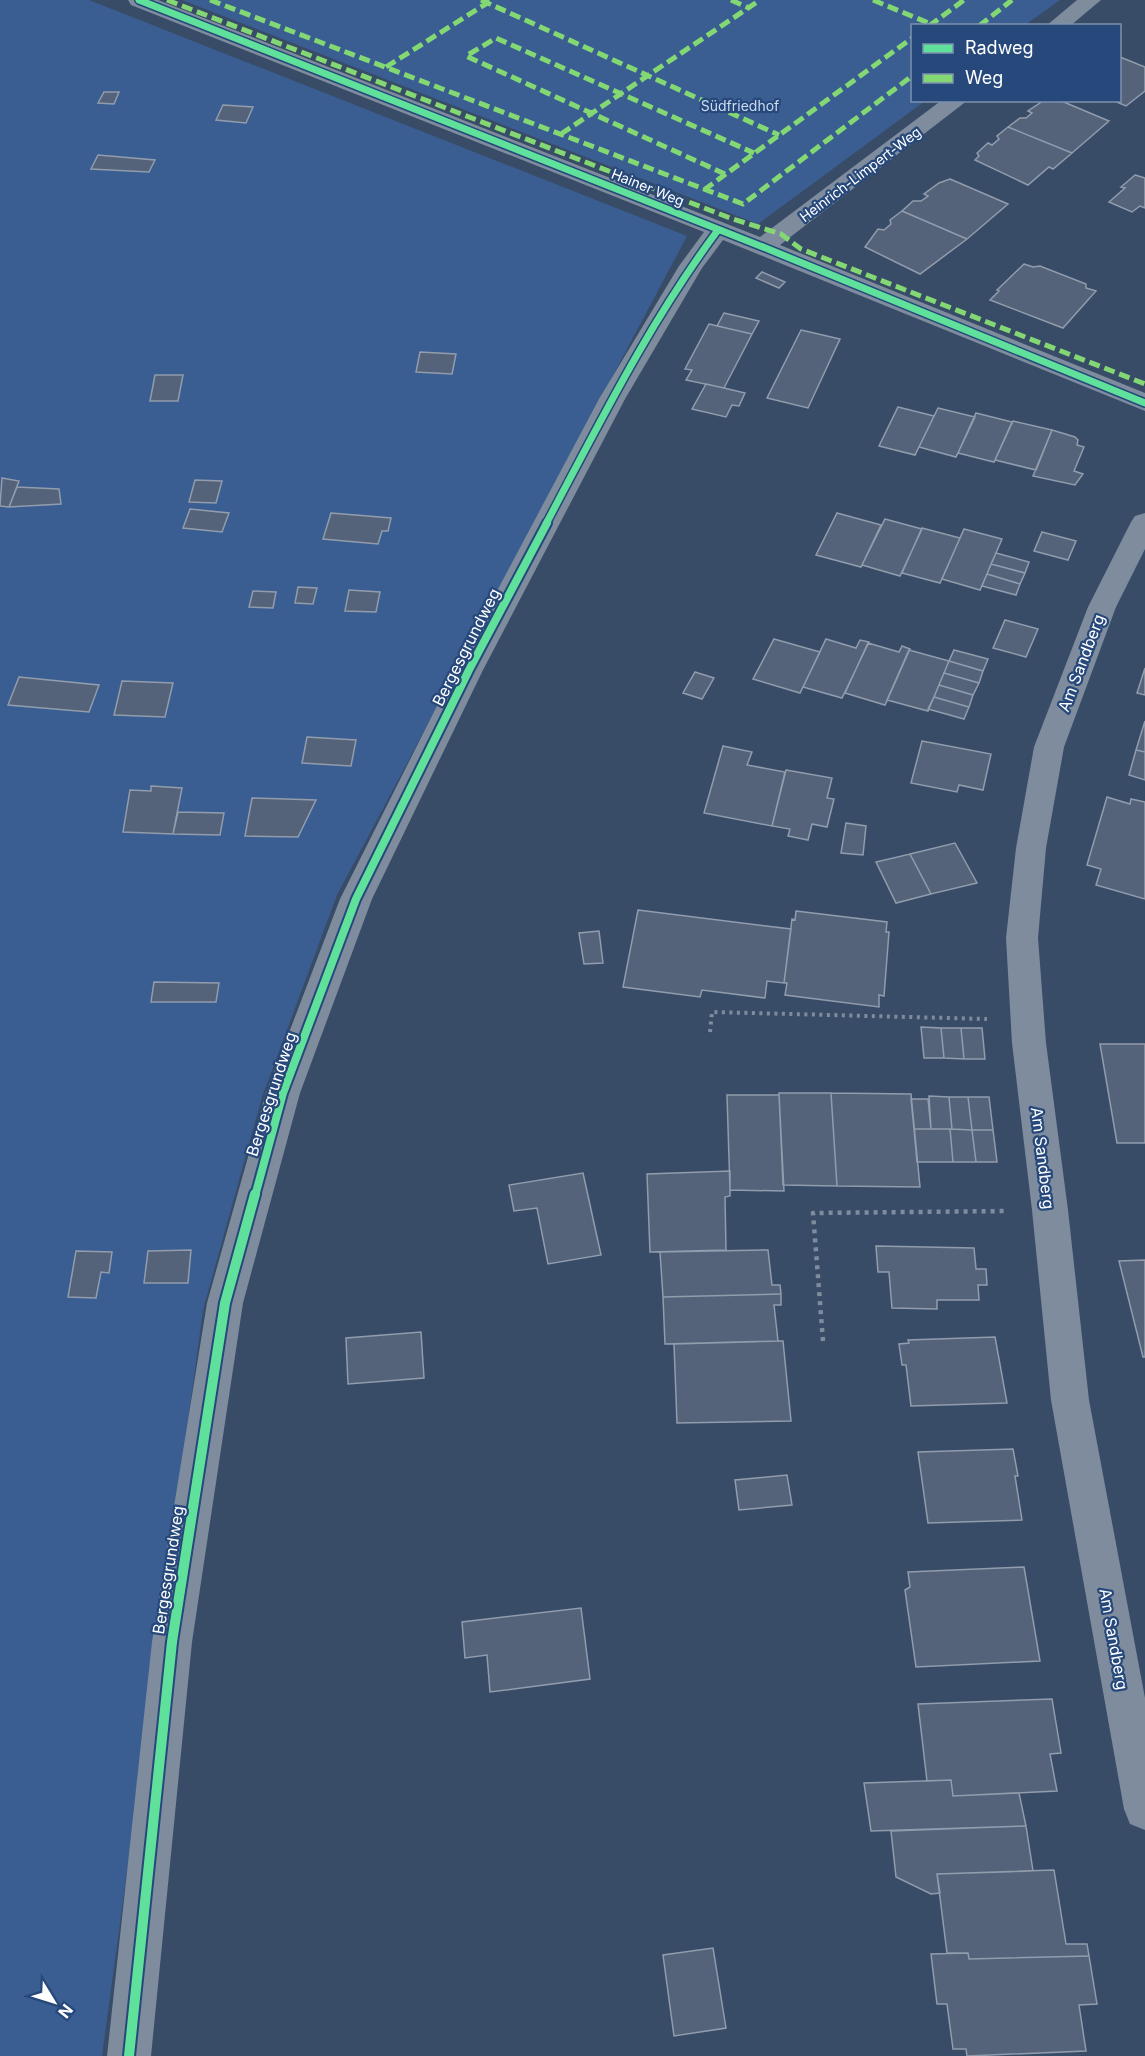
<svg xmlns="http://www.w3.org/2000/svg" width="1145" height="2056" font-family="Inter,sans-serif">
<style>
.green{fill:#3a5e91}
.building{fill:#546379;stroke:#919cad;stroke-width:1.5}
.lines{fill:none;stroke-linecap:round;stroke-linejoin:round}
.path-far1{stroke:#7e8c9e;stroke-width:4;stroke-dasharray:3 4.5;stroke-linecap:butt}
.path{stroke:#7e8c9e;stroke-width:4.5;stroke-dasharray:4 5;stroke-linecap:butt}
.minor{fill:#7e8c9e;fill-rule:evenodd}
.quiet{stroke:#83d873;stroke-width:5;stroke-dasharray:11 5;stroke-linecap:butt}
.cycleway-far2-casing{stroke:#26487a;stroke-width:10}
.cycleway-far1-casing{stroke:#26487a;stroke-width:12}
.cycleway-casing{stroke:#26487a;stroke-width:14}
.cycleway-far2{stroke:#60e19b;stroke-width:7}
.cycleway-far1{stroke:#60e19b;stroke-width:8}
.cycleway{stroke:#60e19b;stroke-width:10}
.labels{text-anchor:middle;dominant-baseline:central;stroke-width:4.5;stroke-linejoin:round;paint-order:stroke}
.far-park-label{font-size:14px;fill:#ccdcf3;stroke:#26487a}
.far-street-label{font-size:14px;fill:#fff;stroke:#26487a}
.street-label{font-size:16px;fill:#fff;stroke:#26487a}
</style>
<rect width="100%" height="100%" fill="#394c67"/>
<path class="green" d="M0 0H89L687 236 337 895 262 1097 203 1310 102 2056H0Z
M182 0H1060L1025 25 912 26V100L925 101 758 224Z"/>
<path class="building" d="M1120 57 1145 67V91L1126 106 1112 100H1120Z
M104 92H119L114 104 98 103Z
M1059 100 1109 121 1072 153 1008 127 1020 118H1026L1032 113 1028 111 1043 101Z
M223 105 253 107 246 123 216 120Z
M1008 127 1072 153 1053 169 1049 167 1028 185 975 160 979 156 977 153 988 143 992 145 999 139 997 136Z
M98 155 155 160 149 172 91 169Z
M1135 175 1145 178V208L1140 206 1132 212 1109 202 1125 188 1121 187Z
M950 179 1008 204 967 239 902 211 913 201H921L928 196 924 194 939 183Z
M902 211 967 239 920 274 865 247 878 229 884 230 891 224 890 220Z
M1024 264 1033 267 1040 266 1086 284V288L1096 291 1063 328 990 300 999 291 997 290Z
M762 272 785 282 779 288 756 278Z
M724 313 759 321 752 334 717 326Z
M709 324 752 334 724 388 686 380 692 370 685 369Z
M801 330 840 339 808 408 767 398Z
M420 352 456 354 452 374 416 372Z
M155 375H183L178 401H150Z
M706 384 724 388 745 393 739 406 732 405 726 417 692 409Z
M898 407 934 416 915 455 879 446Z
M938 408 975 417 956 457 919 447Z
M976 413 1012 422 994 462 958 453Z
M1013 421 1052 430 1036 470 995 460Z
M1052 430 1075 437 1078 440 1077 445 1084 447 1074 471 1083 474 1075 485 1033 476Z
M2 478 19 481 9 507 0 506Z
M195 480 222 481 216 503 189 502Z
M17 487 59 489 61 504 9 507Z
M190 509 229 513 222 532 183 528Z
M331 513 391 518 388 531H382L378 544 323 539Z
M837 513 881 525 861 567 816 555Z
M885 519 922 529 900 576 862 565Z
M922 528 960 538 940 583 902 573Z
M964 529 1002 539 980 590 942 579Z
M1042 532 1076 541 1068 560 1034 551Z
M996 553 1029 562 1025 573 991 564Z
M991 564 1025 573 1020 584 987 574Z
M987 574 1020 584 1016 595 982 586Z
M298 587 317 588 313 604 295 603Z
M349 590 380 592 376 612 345 611Z
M253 591 276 592 273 608 249 607Z
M1005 620 1038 629 1026 657 993 648Z
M774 639 820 652 800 693 753 679Z
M826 639 856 648 860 640 869 642 842 698 803 687Z
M868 643 899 652 902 646 910 649 885 705 845 693Z
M909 650 949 661 928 711 887 700Z
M954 650 988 659 983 671 949 661Z
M949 661 983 671 979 683 944 673Z
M1145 668V695L1137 693Z
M695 672 714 678 702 699 683 693Z
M944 673 979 683 973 695 939 685Z
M19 677 99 685 89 712 8 705Z
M122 681 173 683 165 717 114 715Z
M939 685 973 695 969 707 934 697Z
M934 697 969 707 964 719 928 709Z
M1145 721V752L1136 750Z
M307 737 356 740 351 766 302 763Z
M922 741 991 754 983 790 959 785 957 792 911 783Z
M723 746 752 752 747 765 785 772 772 826 704 813Z
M1136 750 1145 752V780L1129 775Z
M786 770 832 778 827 798 834 799 827 827 812 824 808 840 788 836 790 829 772 826Z
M151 786 182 788 173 834 123 832 130 790 151 791Z
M1107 797 1130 804 1131 799 1145 802V899L1096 885 1101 869 1087 865Z
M252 798 316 800 298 837 245 836Z
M178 812 224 813 220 835 173 834Z
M846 823 866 826 863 855 841 853Z
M955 843 977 883 931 894 910 854Z
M910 854 931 894 896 903 876 862Z
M638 910 791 929 784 983 767 981 765 998 702 990 700 997 623 987Z
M796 911 887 922 886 932H889L884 996 879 995V1007L785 995 787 983H784L792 919 795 920Z
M599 931 603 963 584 964 579 933Z
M154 982 219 983 216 1002H151Z
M921 1027 941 1028 944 1058H924Z
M941 1028H961L964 1059 944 1058Z
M961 1028H982L985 1059H964Z
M1100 1044H1145V1143H1117Z
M779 1093H831L837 1186 783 1185Z
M831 1093 911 1094 920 1187 837 1186Z
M727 1095H779L784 1191 730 1190Z
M929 1096 949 1097 952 1129H931Z
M949 1097H968L972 1130 952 1129Z
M968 1097H989L993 1130H972Z
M911 1099H928L931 1129H914Z
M914 1129H950L953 1162H917Z
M950 1129 972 1130 976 1162H953Z
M972 1130H993L997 1162H976Z
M730 1171V1196L725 1197 726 1250 650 1252 647 1174Z
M583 1173 601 1255 548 1264 537 1208 514 1211 509 1185Z
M876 1246 974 1248 976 1269H986L987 1285H978L979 1300H937V1309L892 1308 889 1272H878Z
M191 1250 188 1283H144L148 1251Z
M768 1250 772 1285H780L781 1294 663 1297 660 1252Z
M76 1251 112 1252 109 1273 101 1272 96 1298 68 1297Z
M1145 1260V1357H1143L1119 1261Z
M781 1294V1305H774L778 1341 665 1344 663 1297Z
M421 1332 424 1378 348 1384 346 1338Z
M995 1337 1007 1403 911 1406 906 1365H902L899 1344 909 1343 908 1340Z
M778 1341H783L791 1421 677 1423 674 1344Z
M1013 1449 1018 1476H1015L1022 1520 928 1523 918 1452Z
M787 1475 792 1505 739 1510 735 1480Z
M1024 1567 1040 1661 916 1667 905 1590 910 1587 908 1572Z
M581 1608 590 1679 490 1692 487 1655 465 1658 462 1622Z
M1052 1699 1061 1753 1050 1754 1057 1791 953 1796 951 1780 927 1781 918 1704Z
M951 1780 953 1796 1019 1793 1026 1826 871 1831 864 1783Z
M1026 1826 1033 1871 937 1874 940 1893 931 1894 896 1877 891 1831Z
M1054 1870 1066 1944H1087L1089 1956 969 1959 968 1953H947L937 1874Z
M713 1948 726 2028 674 2036 663 1955Z
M968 1953 969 1959 1089 1956 1097 2004 1079 2005 1086 2051 967 2056 966 2049H953L947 2004H937L931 1954Z"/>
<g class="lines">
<path class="path-far1" d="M710 1032 712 1012 987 1019"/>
<path class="path" d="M823 1341 813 1213 1008 1211"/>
<path class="minor" d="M128 0H158L760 237 942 100H968L780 245 1145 393V411L723 240 702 268 625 399 483 670 372 899 300 1093 243 1303 192 1642 151 2056H107L152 1642 207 1303 266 1093 340 899 455 670 599 399 679 266 704 232 131 5Z
M1077 0H1101L1070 26H1046Z
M1145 513V549L1116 607 1064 747 1046 848 1038 938 1046 1043 1068 1210 1089 1400 1145 1698V1830L1130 1824 1124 1809 1051 1400 1032 1210 1012 1043 1006 938 1016 848 1034 747 1088 607 1131 522 1135 516Z"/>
<path class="quiet" d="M167 0 730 218 781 234 801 249 1145 384
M210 0 743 204 912 76
M481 0 779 135
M731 0 749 8
M873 0 931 24
M929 26 964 0
M979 26 1012 0
M386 67 492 0
M561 134 760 0
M725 174 466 56 496 38 754 153
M704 190 912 38"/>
<g class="cycleway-far2-casing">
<path id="cycleway-far2" d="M139 0 763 247 1145 403
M546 524C599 424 650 321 718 230"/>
</g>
<g class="cycleway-far1-casing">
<path id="cycleway-far1" d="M255 1196 283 1093 356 899 469 670 547 523"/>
</g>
<g class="cycleway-casing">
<path id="cycleway" d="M129 2056 172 1642 225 1303 255 1194"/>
</g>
<use href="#cycleway-far2" class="cycleway-far2"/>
<use href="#cycleway-far1" class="cycleway-far1"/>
<use href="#cycleway" class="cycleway"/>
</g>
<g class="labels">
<g class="far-park-label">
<text x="740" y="105">Südfriedhof</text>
</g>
<g class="far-street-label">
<text transform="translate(860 174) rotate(-37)">Heinrich-Limpert-Weg</text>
<text transform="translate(648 187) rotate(22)">Hainer Weg</text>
</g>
<g class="street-label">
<text transform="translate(466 647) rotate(-63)">Bergesgrundweg</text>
<text transform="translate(1081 663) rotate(-69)">Am Sandberg</text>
<text transform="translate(271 1094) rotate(-72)">Bergesgrundweg</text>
<text transform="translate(1043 1158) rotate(83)">Am Sandberg</text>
<text transform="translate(168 1570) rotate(-81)">Bergesgrundweg</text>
<text transform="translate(1114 1639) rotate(80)">Am Sandberg</text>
</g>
</g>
<rect x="911" y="24" width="210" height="78" fill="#26487a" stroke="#7d91af" stroke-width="1.5"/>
<rect x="923" y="44" width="30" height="9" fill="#60e19b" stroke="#7d91af" stroke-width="1.5"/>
<text x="965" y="54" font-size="18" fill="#ffffff">Radweg</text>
<rect x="923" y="74" width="30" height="9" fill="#83d873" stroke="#7d91af" stroke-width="1.5"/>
<text x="965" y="84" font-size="18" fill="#ffffff">Weg</text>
<g transform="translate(54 2002) rotate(128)" stroke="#26487a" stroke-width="4.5" paint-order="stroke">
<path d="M0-4.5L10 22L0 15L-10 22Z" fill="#ffffff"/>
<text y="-9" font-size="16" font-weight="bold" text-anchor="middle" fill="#ffffff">N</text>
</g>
</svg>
